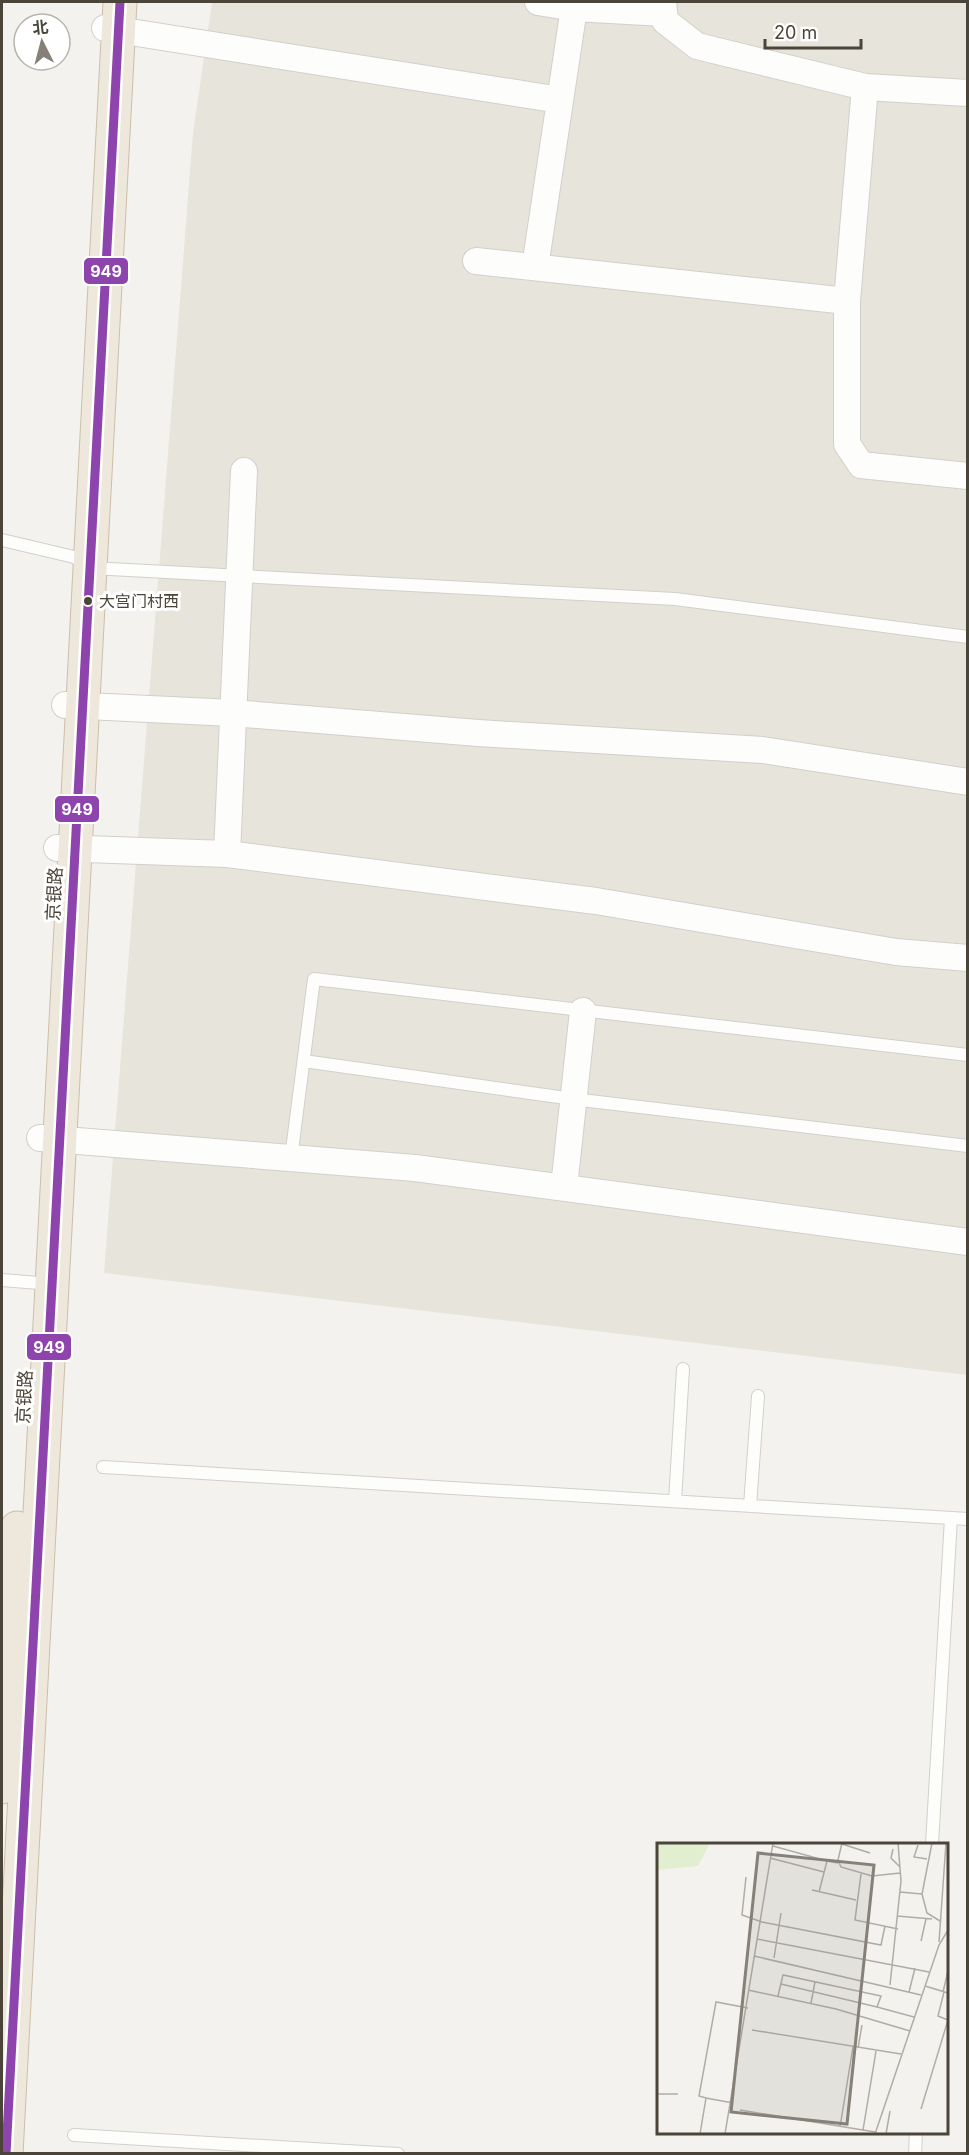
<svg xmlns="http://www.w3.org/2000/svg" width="969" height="2155" font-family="Inter,'Noto Sans SC',sans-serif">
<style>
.residential{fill:#e7e4dc}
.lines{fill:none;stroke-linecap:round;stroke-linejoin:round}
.lane-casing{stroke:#d2d0cb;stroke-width:14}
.street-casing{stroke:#d2d0cb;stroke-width:28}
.highway-casing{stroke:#ccbfa9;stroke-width:35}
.lane{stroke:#fdfdfc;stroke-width:12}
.street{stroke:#fdfdfc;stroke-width:26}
.highway{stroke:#ede8db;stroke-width:33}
.bus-1-casing{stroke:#fff;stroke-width:14}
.bus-1{stroke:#8e44ad;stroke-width:9}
.bus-dot{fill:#4b4439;stroke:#fff;stroke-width:2}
.labels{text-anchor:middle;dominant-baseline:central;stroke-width:6;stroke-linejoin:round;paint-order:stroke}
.bus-label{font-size:16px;fill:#4b4439;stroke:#fff;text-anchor:start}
.street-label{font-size:18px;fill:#4b4439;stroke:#fff}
.inset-road{fill:none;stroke:#b0aca6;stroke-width:1.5}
.view{fill:#868178;fill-opacity:0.15;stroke:#868178;stroke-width:3}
.inset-edge{fill:none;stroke:#4b4439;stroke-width:3}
.line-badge{stroke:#fff;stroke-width:2}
.badge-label{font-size:16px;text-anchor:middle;font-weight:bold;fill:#fff}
</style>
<rect width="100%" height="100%" fill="#f4f2ee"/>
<path class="residential" d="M212 2H967V1375L104 1273 193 133Z"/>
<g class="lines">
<g class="lane-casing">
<path id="lane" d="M2 540 74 557 91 568 675 599 968 637
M304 1061 573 1099 968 1146
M291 1158 314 979 968 1055
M2 1280 51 1284
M103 1467 968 1519
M675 1501 683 1369
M750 1506 758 1396
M932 1844 951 1518
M74 2135 398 2154
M915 2154 916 2132"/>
</g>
<g class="street-casing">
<path id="street" d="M538 2 574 8
M663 2 665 21 697 46 865 87 968 93
M105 28 560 100
M865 87 847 301V444L861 465 968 476
M476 261 847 301
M535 267 574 8 664 13
M65 705 233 713 478 733 763 750 968 782
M57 848 227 854 596 901 896 952 968 958
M227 854 244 471
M40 1138 415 1168 968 1242
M564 1187 583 1011"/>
</g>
<g class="highway-casing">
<path id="highway" d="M2 1787 17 1528
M6 2154 120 2"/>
</g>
<use href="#lane" class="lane"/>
<use href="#street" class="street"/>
<use href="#highway" class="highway"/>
<g class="bus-1-casing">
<path id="bus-1" d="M6 2154 120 2"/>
</g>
<use href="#bus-1" class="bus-1"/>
</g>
<circle class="bus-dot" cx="88" cy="601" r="5"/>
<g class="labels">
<g class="bus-label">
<text x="99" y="601">大宫门村西</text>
</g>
<g class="street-label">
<text transform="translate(54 894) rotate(-87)">京银路</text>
<text transform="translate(24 1397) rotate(-87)">京银路</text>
</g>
</g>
<g transform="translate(657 1843)">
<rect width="291" height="291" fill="#f4f2ee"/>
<path d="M0 0H53L41 23 0 27Z" fill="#e1eecf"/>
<path class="inset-road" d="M185 0 181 17 184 24 215 33 243 30M275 0 265 51 270 70 283 78M185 1 213 10M261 2 257 14 270 16M116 3 170 18M236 6 234 15 243 24M113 15 167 29M204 31 198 77 241 86M89 34 85 72 105 79 224 102 228 83M0 41V113M155 47 199 57M162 49 170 18 181 20M243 49 265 51M240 73 275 76M100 96 272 129M264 98 269 76M282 99 289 0M97 113 264 152M117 115 124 70M124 141 220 164M233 142 244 38 241 0M268 143 291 150M91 147 179 166 253 188M252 149 258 125M286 149 291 128M287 149 281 173 291 177M121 153 126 132 224 153 220 164 257 174M154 160 158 139M95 187 244 211M201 205 205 182M0 251H21M49 255 76 260M264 266 291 177M83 267 218 289M183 284 196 204M206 287 219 208M43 291 49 255 42 253 59 159 91 165M68 291 116 0M218 291 282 102 291 87M229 291 233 268"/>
<path class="view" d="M101 10 217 22 190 281 74 269Z"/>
<rect width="291" height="291" class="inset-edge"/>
</g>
<g class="line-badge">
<rect x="83" y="257" width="46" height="28" rx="6" fill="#8e44ad"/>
<rect x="54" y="795" width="46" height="28" rx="6" fill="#8e44ad"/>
<rect x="26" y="1333" width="46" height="28" rx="6" fill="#8e44ad"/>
</g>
<g class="badge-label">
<text x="106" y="277">949</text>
<text x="77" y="815">949</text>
<text x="49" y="1353">949</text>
</g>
<rect width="969" height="2155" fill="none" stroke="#4b4439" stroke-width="6"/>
<g transform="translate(42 42) rotate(354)"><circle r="28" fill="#ffffff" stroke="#b7b4b0" stroke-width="1.5"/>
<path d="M0-4.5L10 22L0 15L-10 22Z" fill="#868178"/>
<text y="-9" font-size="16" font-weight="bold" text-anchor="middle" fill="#4b4439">北</text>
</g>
<path d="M765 39v9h96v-9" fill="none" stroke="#4b4439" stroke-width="3"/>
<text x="774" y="39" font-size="18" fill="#4b4439" stroke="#ffffff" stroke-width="4.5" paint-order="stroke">20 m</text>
</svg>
